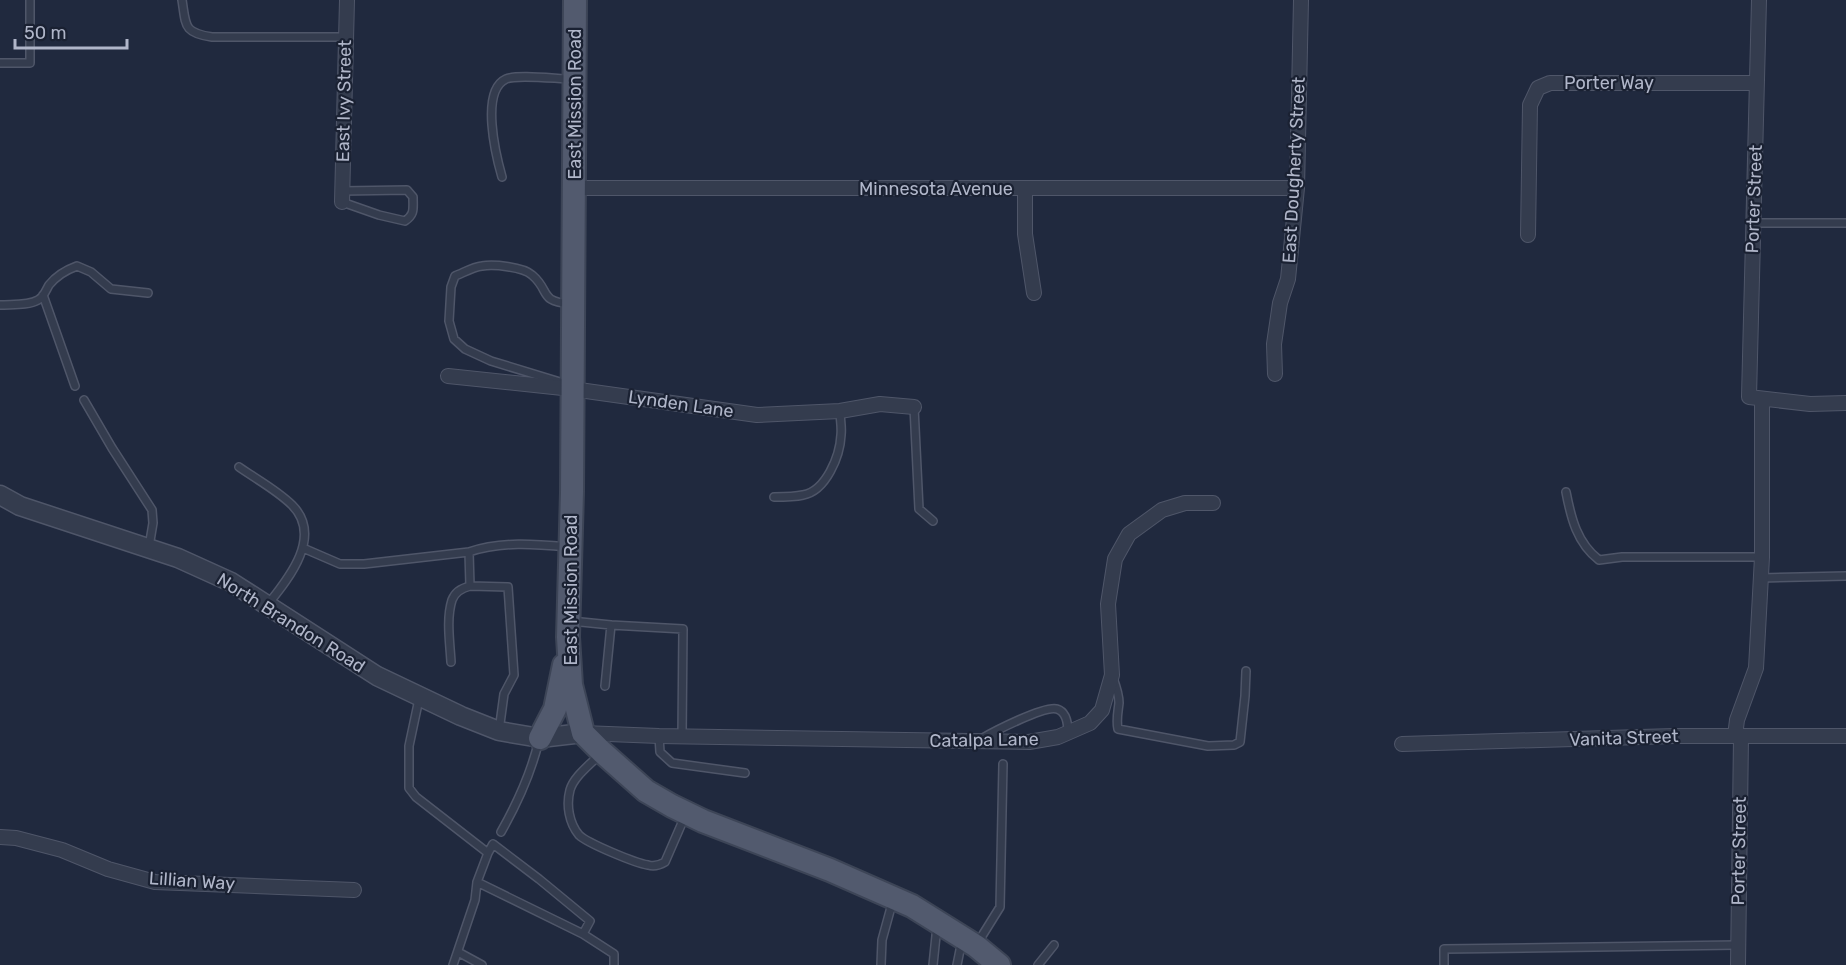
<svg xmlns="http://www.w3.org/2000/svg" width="1846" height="965" font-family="Rubik,sans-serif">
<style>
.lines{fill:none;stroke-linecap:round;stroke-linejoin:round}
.service-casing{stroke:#4f5669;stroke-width:10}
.minor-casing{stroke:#4f5669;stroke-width:16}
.tertiary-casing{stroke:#4f5669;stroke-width:21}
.primary-casing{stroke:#3d4557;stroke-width:26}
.service{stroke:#343c4e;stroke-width:7}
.minor{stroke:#343c4e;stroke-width:14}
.tertiary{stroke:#343c4e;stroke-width:18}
.primary{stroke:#525a6e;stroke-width:22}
.labels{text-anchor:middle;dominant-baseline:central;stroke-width:4.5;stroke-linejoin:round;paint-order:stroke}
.street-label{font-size:18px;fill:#b0b6c9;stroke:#1a2132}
</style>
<rect width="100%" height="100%" fill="#20293e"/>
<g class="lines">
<g class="service-casing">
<path id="service" d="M182 0C186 25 183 33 212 37H346
M0 63H30V0
M502 177C496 156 480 91 506 79 517 74 558 79 572 79
M342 191 407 190 413 197C413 209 415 214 405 221L379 215 342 202
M1754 223H1846
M43 295 75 386
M0 305C11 304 28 306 38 300 44 297 46 290 49 285 57 275 66 270 77 266L91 272 111 289 148 293
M560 382 491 361 465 349 454 339 449 321 451 287 455 276C463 273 473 267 482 266 494 264 523 267 532 275 551 291 538 301 570 304
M84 400 112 448 152 510 153 523 149 547
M914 407 919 509 933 521
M239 467C256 479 277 490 292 505 323 536 289 578 269 603
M1566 492C1571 518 1577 543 1599 560L1622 557H1762
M774 497C784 497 794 497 803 495 826 491 840 456 841 435 842 427 840 419 840 411
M303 548 340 564H364L469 552
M1761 578 1846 576
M571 621 611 625 605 686
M611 625 683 629 682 736
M451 662C450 643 446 619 452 600 455 592 462 588 470 586
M1113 678C1116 686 1119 694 1119 703 1118 712 1116 720 1118 729L1208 746 1234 745 1240 742 1245 696 1246 671
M419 699 409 746V788L416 797 488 853
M499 731 504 694 514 675 508 587 470 586 469 552C501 541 535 544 568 547
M659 736 660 752 672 763 745 773
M981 739C993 732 1045 705 1057 709 1067 712 1068 724 1068 733
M600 754C590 765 574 776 570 790 566 805 569 823 579 835 587 843 635 863 648 865 655 867 660 865 665 862L685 816
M501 832C518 802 531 774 539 740
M477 882 583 934
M977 944 1000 907 1003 764
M458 952 482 965
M453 965 475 900 477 882 488 853 493 844 539 879 590 921 583 934 614 954V965
M881 965 882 940 893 900
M933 965 937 926
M957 965 962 940
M1038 965 1054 945
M1444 965V949L1737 945"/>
</g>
<g class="minor-casing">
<path id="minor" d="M1759 0 1749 397 1810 404 1846 403
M574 188H1297
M1025 189V234L1034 293
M342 202 347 0
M1528 235 1530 105 1538 88 1550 83H1757
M1275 374 1274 344 1280 303 1288 279 1297 188 1301 0
M448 376 572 389 757 415 840 411 880 404 914 407
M583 733 659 736 1029 742 1058 737 1090 723 1102 710 1112 675 1108 604 1115 559 1129 534 1162 510 1185 503H1213
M1735 736 1737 720 1756 668 1762 557V399
M1402 744 1674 736H1846
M0 837 16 838 62 850 108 869 155 882 354 890
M1738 965 1741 737"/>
</g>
<g class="tertiary-casing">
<path id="tertiary" d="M0 495 20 506 178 558 231 582 377 676 461 716 499 731 540 738 583 733"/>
</g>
<g class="primary-casing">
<path id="primary" d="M575 0 572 492 568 637 571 685 583 733 602 752 646 791 672 806 703 821 830 870 912 906 976 946 999 965
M540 738 555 709 564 665"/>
</g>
<use href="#service" class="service"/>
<use href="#minor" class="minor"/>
<use href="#tertiary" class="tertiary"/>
<use href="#primary" class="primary"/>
</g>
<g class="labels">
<g class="street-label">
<text x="1609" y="83">Porter Way</text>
<text transform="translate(344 101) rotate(-89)">East Ivy Street</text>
<text transform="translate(575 104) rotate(-90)">East Mission Road</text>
<text transform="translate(1294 170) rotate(-87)">East Dougherty Street</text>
<text x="936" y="189">Minnesota Avenue</text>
<text transform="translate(1754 199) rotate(-88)">Porter Street</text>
<text transform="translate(681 404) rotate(8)">Lynden Lane</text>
<text transform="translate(571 590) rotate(-90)">East Mission Road</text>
<text transform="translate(291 623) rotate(32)">North Brandon Road</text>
<text transform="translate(1624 738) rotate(-2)">Vanita Street</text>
<text transform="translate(984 740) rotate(-1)">Catalpa Lane</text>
<text transform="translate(1739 851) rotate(-89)">Porter Street</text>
<text transform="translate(192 881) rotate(4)">Lillian Way</text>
</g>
</g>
<path d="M15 39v9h112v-9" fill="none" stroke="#b0b6c9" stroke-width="3"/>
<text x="24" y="39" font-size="18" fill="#b0b6c9" stroke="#1a2132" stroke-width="4.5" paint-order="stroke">50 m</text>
</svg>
